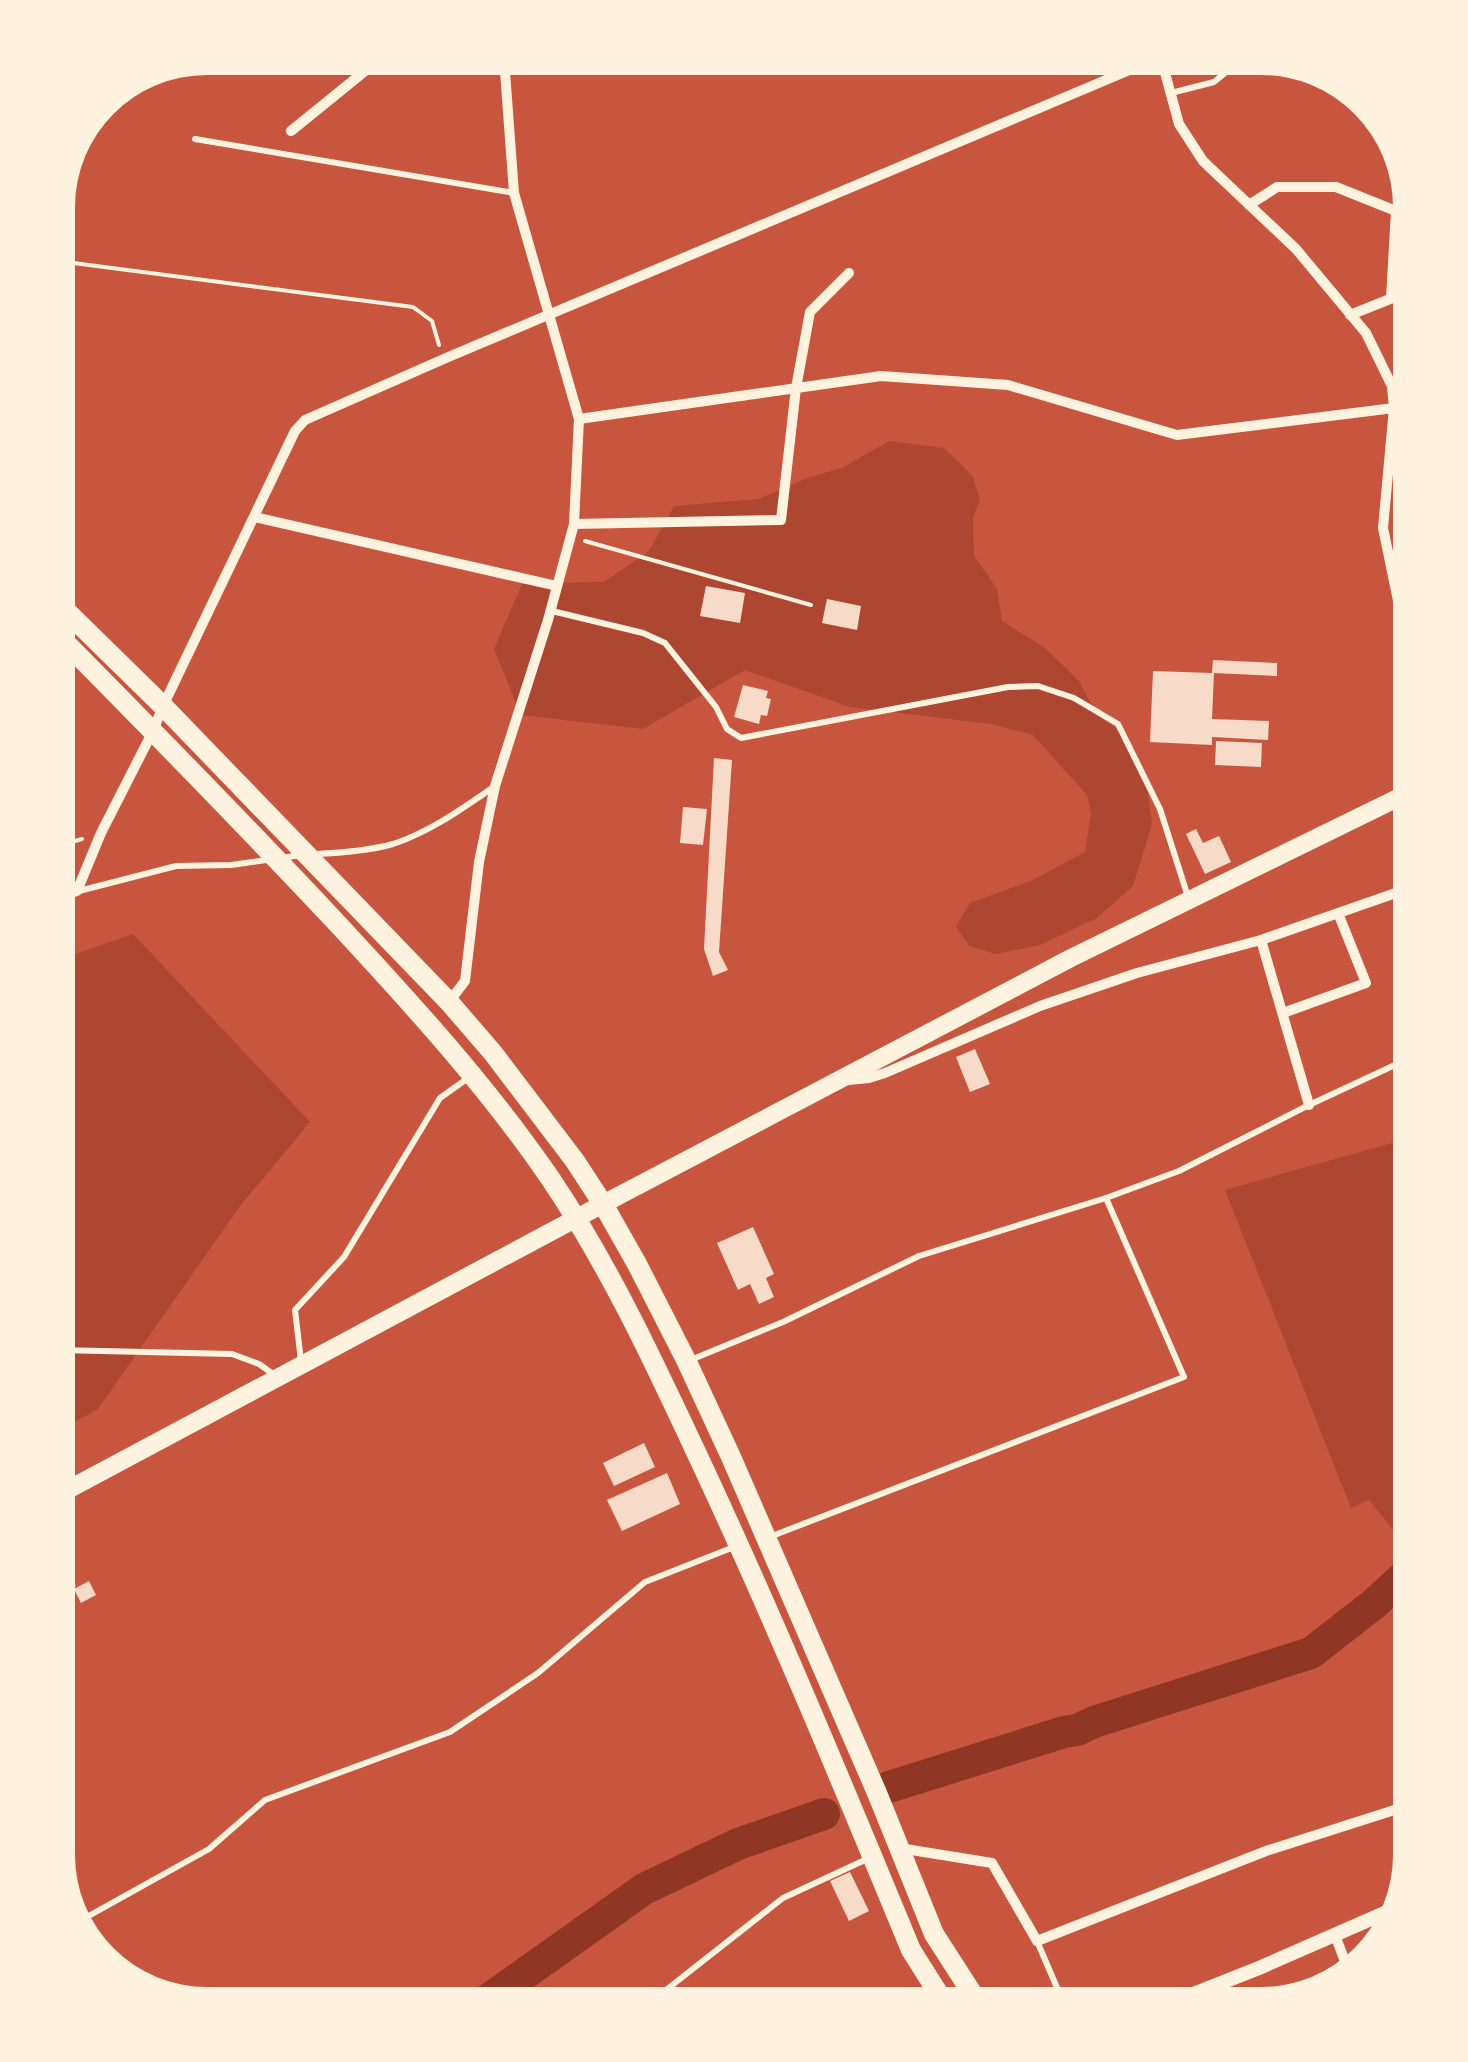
<svg xmlns="http://www.w3.org/2000/svg" width="1468" height="2062" font-family="'Fira Sans Condensed',sans-serif">
<style>
.green{fill:#ae4732}
.lines{fill:none;stroke-linecap:round;stroke-linejoin:round}
.river{stroke:#8f3625;stroke-width:32}
.building{fill:#f7dbc8}
.path{stroke:#fff3e0;stroke-width:4}
.service{stroke:#fff3e0;stroke-width:6}
.minor{stroke:#fff3e0;stroke-width:10}
.tertiary{stroke:#fff3e0;stroke-width:14}
.secondary{stroke:#fff3e0;stroke-width:18}
.primary{stroke:#fff3e0;stroke-width:18}
.trunk{stroke:#fff3e0;stroke-width:20}
</style>
<rect width="100%" height="100%" fill="#c8553d"/>
<path class="green" d="M889 441 944 448 972 475 980 499 973 518 974 555 997 589 1002 621 1045 648 1079 681 1097 715 1126 736 1147 783 1152 824 1133 886 1097 918 1040 945 996 954 969 946 956 926 970 903 1033 880 1085 852 1091 813 1087 795 1033 735 991 724 850 707 745 670 643 729 521 715 494 649 522 584 604 582 649 551 674 506 759 499 810 477 842 468Z
M133 934 310 1122 240 1206 98 1409 58 1431V960Z
M1410 1138V1534L1402 1541 1369 1500 1351 1508 1225 1190Z"/>
<g class="lines">
<path class="river" d="M889 1787 1064 1732 1077 1730 1094 1722 1311 1653 1375 1603 1410 1571
M482 2004 644 1889 738 1844 824 1814"/>
</g>
<path class="building" d="M706 586 745 593 740 623 700 616Z
M827 599 861 606 857 630 822 623Z
M1213 660 1277 663V676L1214 673 1212 719 1269 721 1268 740 1212 737V745L1150 742 1153 671 1212 673Z
M743 685 768 691 766 698 771 699 767 716 761 715 759 724 734 717Z
M1216 741 1262 743 1261 767 1215 765Z
M714 758 732 760 719 952 728 970 713 976 704 949Z
M683 807 707 809 703 845 680 843Z
M1196 829 1203 843 1219 836 1231 862 1205 874 1186 834Z
M975 1049 990 1084 970 1092 956 1057Z
M753 1227 774 1274 766 1278 774 1297 759 1304 750 1284 738 1290 717 1243Z
M644 1443 655 1467 614 1486 603 1463Z
M667 1473 680 1504 622 1531 607 1500Z
M61 1574 64 1582 72 1578 76 1586 70 1589 71 1593 58 1599V1576Z
M89 1581 96 1595 81 1603 74 1589Z
M850 1872 869 1911 849 1921 830 1881Z
M910 1992 917 2004H890Z"/>
<g class="lines">
<path class="path" d="M58 261 413 307 432 321 439 345
M585 541 811 605
M58 846 82 839"/>
<path class="service" d="M1171 93 1214 82 1236 64 1286 63
M195 139 514 193
M552 611 643 633 665 643 716 707 727 729 741 738 1008 687 1038 686 1074 698 1118 724 1160 809 1189 900
M315 854C340 853 368 851 393 844 430 832 463 808 495 786
M79 891 176 866 231 865 302 855
M58 1350 232 1354 259 1364 276 1376
M301 1361 295 1310 344 1257 440 1098 471 1076
M688 1361 783 1322 919 1256 1106 1198 1179 1171 1309 1105 1410 1058
M772 1536 1184 1377 1106 1198
M76 1923 209 1849 265 1800 450 1732 538 1673 645 1582 734 1547
M1037 1941 1064 2004
M657 2004 666 1990 783 1898 867 1859"/>
<path class="minor" d="M1161 58 1179 124 1203 161 1296 249 1366 333 1392 386 1394 408 1383 528 1402 620 1410 639
M291 131 381 58
M1249 205 1277 187H1336L1396 211 1391 298
M58 210 60 191
M1350 315 1410 291
M579 419 881 376 1008 385 1177 435 1394 408
M255 517 557 586
M574 524 781 520 796 388 810 312 849 273
M58 897 77 891 101 833 153 731 163 706 295 431 305 420 446 358 1158 58
M1261 940 1309 1105
M449 1002 465 981 479 862 495 786 548 620 574 524 579 419 514 193 504 58
M1283 1013 1366 983 1338 913
M848 1080 869 1078 885 1073 1040 1006 1137 973 1261 940 1410 888
M899 1848 992 1863 1037 1941 1266 1851 1410 1805
M1335 1935 1349 1972"/>
<path class="tertiary" d="M1168 2004 1259 1968 1396 1908"/>
<path class="secondary" d="M603 1204 1071 958 1410 792"/>
<path class="primary" d="M58 1495 603 1204"/>
<path class="trunk" d="M58 603 163 706 449 1002 493 1053 575 1161 603 1204 637 1264 687 1362 731 1457 877 1793 934 1934 979 2004
M58 635C151 729 244 824 335 921 411 1003 487 1086 550 1178 608 1264 652 1358 696 1452 773 1616 842 1783 911 1950L945 2004"/>
</g>
<path d="M0 0H1468V2062H0ZM207 75H1261A132 132 0 0 1 1393 207V1855A132 132 0 0 1 1261 1987H207A132 132 0 0 1 75 1855V207A132 132 0 0 1 207 75Z" fill="#fff3e0" fill-rule="evenodd"/>
</svg>
